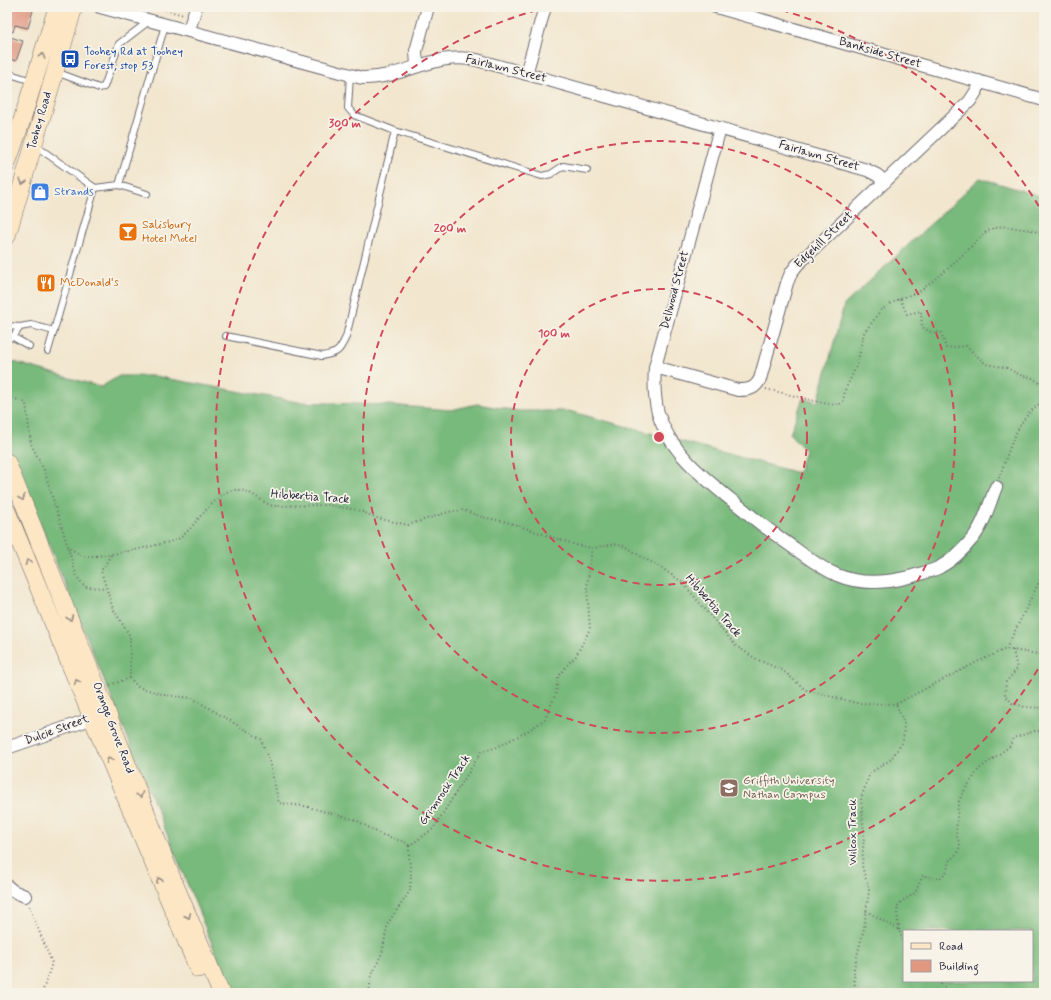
<svg xmlns="http://www.w3.org/2000/svg" width="1051" height="1000" font-family="Mynerve,sans-serif">
<style>
.forest{fill:#78b97c;stroke:#4d6e5c;fill-rule:evenodd}
.building{fill:#e09881}
.lines{fill:none;stroke-linecap:round;stroke-linejoin:round}
.service-casing{stroke:#6b676e;stroke-width:8}
.minor-casing{stroke:#6b676e;stroke-width:14}
.secondary-casing{stroke:#6b676e;stroke-width:18}
.path{stroke:#6b676e;stroke-width:2;stroke-dasharray:1 3;stroke-linecap:butt}
.service{stroke:#fff;stroke-width:6}
.minor{stroke:#fff;stroke-width:12}
.secondary{stroke:#fce6c4;stroke-width:17}
.oneway{stroke:#9a8e86}
.ring{fill:none;stroke:#d1495b;stroke-width:2;stroke-dasharray:7 5}
.labels{text-anchor:middle;dominant-baseline:central;stroke-width:3.5;stroke-linejoin:round;paint-order:stroke}
.transit-label{font-size:12px;fill:#164399;stroke:#f7f3e8;text-anchor:start}
.street-label{font-size:12px;fill:#22223b;stroke:#f7f3e8}
.shop-label{font-size:12px;fill:#366cbe;stroke:#f7f3e8;text-anchor:start}
.food-label{font-size:12px;fill:#c56008;stroke:#f7f3e8;text-anchor:start}
.education-label{font-size:12px;fill:#785e54;stroke:#f7f3e8;text-anchor:start}
.centre{fill:#d1495b;stroke:#f7f3e8;stroke-width:2}
.ring-label{font-size:12px;text-anchor:middle;font-weight:bold;fill:#d1495b;stroke:#f7f3e8;stroke-width:3.5;stroke-linejoin:round;paint-order:stroke}
</style>
<rect width="100%" height="100%" fill="#f7f3e8"/>
<filter id="ink" filterUnits="userSpaceOnUse"><feTurbulence type="fractalNoise" baseFrequency=".025" numOctaves="2"/><feDisplacementMap in="SourceGraphic" scale="8" xChannelSelector="R" yChannelSelector="G"/><feConvolveMatrix kernelMatrix="1 2 1 2 8 2 1 2 1" color-interpolation-filters="sRGB"/></filter>
<filter id="wash" filterUnits="userSpaceOnUse"><feTurbulence type="fractalNoise" baseFrequency=".012" numOctaves="4" result="noise"/><feDisplacementMap in="SourceGraphic" scale="16" xChannelSelector="R" yChannelSelector="G"/><feGaussianBlur stdDeviation="0.9" result="paint"/><feColorMatrix in="noise" values="0 0 0 0 0 0 0 0 0 0 0 0 0 0 0 0 0 1.4 0 .05"/><feComposite in="paint" operator="in"/></filter>
<g filter="url(#wash)">
<rect width="100%" height="100%" fill="#f2e6ce"/>
<path class="forest" d="M980 178 1044 197V993H232L7 442V360L101 387 119 376H153L298 402 388 405 451 410 477 404 519 411H569L798 473 805 450 790 434 803 398 818 402 844 305ZM904 931H1032V981H904Z"/>
<g id="blocks">
<path class="building" d="M7 7H34L28 28 15 25 13 32 7 31Z
M7 36 23 41 16 61 7 58Z"/>
</g>
</g>
<g filter="url(#ink)">
<use href="#blocks" fill-opacity="0" stroke="#6b676e" stroke-width="1"/>
<g class="lines">
<g class="service-casing">
<path id="service" d="M56 72 99 88 104 87 119 44 149 21
M7 73 32 81
M395 131 542 176 551 174 563 166 587 170
M36 146 95 188
M119 185 147 194
M7 326 20 327 31 325 54 331
M226 336 322 356C338 353 339 352 346 337L395 131 354 115 348 108 350 75
M13 337 29 346
M7 339 13 337 20 327
M48 351 95 188 119 185 165 25"/>
</g>
<g class="minor-casing">
<path id="minor" d="M100 7 362 78C403 79 434 51 477 60L867 170 877 175 885 182
M716 7 1044 100
M189 30 196 7
M417 66 416 51 428 7
M526 74 545 7
M720 128 655 367C654 382 654 398 658 413 671 457 716 487 750 515 764 527 779 537 794 548 807 557 821 568 837 575 865 587 895 582 923 573 929 571 935 570 940 567 953 560 963 550 972 539 984 525 989 504 996 487
M655 367 738 390C749 390 755 389 760 379L787 283 791 273 797 265 970 101 977 90 979 81
M7 748 82 722 92 718 98 713
M7 886 13 891 25 896"/>
</g>
<g class="secondary-casing">
<path id="secondary" d="M7 164 22 120 57 7
M7 236 74 7
M7 462 105 707 170 873 221 993
M7 511 92 718 198 969"/>
</g>
<path class="path" d="M154 7 184 15
M900 299 907 314 921 311 922 327 932 333 941 332 946 348 966 346 986 364 1007 368 1022 376 1031 377 1044 386
M766 389 823 403 838 405 843 402 845 390 857 365 864 333 881 310 897 300 920 291 949 268 987 231 1002 226 1031 230 1044 234
M7 392 13 398 26 403 31 444 44 470 68 547C73 550 78 555 84 556 95 559 169 544 180 538 183 536 186 532 189 530 199 518 219 491 234 490 250 488 260 502 273 506L328 505 358 510 377 518 408 525 448 512 463 510 482 517 507 522 576 545 592 548 615 544 627 547 640 556 660 567 682 582 736 646 758 660 782 670 806 690 856 703 896 704 977 662 1006 649 1044 655
M999 478C1009 451 1017 416 1044 401
M68 548 77 577 85 587 106 588
M111 555 101 571 113 609 130 636V678L138 687 165 695 192 698 261 739 269 761 279 803 304 806 356 820 380 834 407 843 409 846
M1006 649 1044 572
M1013 650 1017 669 1006 682 1005 695 1012 703 1025 707 1044 708
M110 685 130 678
M409 846 433 829 482 751 495 748 528 731 545 719 556 693 558 677 569 663 576 656 590 629 587 587 592 548
M29 906 52 963 42 993
M866 911 899 930 904 946
M899 930 897 913 898 906 901 902 915 893 923 875 931 878 939 879 947 871 949 861 958 853 960 845 956 834 958 804 962 794 979 769 1010 746 1013 738 1035 731H1044
M938 981 950 993
M369 993 371 977 382 953 388 923 410 891 411 873 409 857V846
M855 993 854 968 864 928 869 890 862 866 864 834 861 798 870 773 890 760 903 742 904 723 896 704"/>
<use href="#service" class="service"/>
<use href="#minor" class="minor"/>
<use href="#secondary" class="secondary"/>
</g>
<defs><path id="oneway-chevron" d="M-2-3.5L2.5 0L-2 3.5" fill="none" stroke-width="1.6" stroke-linecap="round" stroke-linejoin="round"/></defs>
<g class="oneway">
<use href="#oneway-chevron" transform="translate(42 56) rotate(-72)"/>
<use href="#oneway-chevron" transform="translate(23 182) rotate(106)"/>
<use href="#oneway-chevron" transform="translate(22 498) rotate(68)"/>
<use href="#oneway-chevron" transform="translate(28 562) rotate(-112)"/>
<use href="#oneway-chevron" transform="translate(70 618) rotate(68)"/>
<use href="#oneway-chevron" transform="translate(77 682) rotate(-112)"/>
<use href="#oneway-chevron" transform="translate(109 760) rotate(-113)"/>
<use href="#oneway-chevron" transform="translate(140 795) rotate(69)"/>
<use href="#oneway-chevron" transform="translate(159 880) rotate(-113)"/>
<use href="#oneway-chevron" transform="translate(188 916) rotate(67)"/>
</g>
</g>
<g class="ring">
<circle cx="659" cy="437" r="148"/>
<circle cx="659" cy="437" r="296"/>
<path d="M1044 659A444 444 0 1 1 548 7M770 7A444 444 0 0 1 1044 215"/>
</g>
<defs>
<g id="bus-square" transform="scale(1)"><rect x="-9" y="-9" width="18" height="18" rx="4" fill="#1a4fb4" stroke="#f7f3e8"/><path d="M-5-6H5V4H4V6H2V4H-2V6H-4V4H-5ZM-3.5-4V0h7V-4ZM-3.5 1.2v1.5H-2V1.2ZM2 1.2v1.5H3.5V1.2Z" fill="#fff"/></g>
<g id="shop-square" transform="scale(1)"><rect x="-9" y="-9" width="18" height="18" rx="4" fill="#3f7fe0" stroke="#f7f3e8"/><path d="M-5-2.5h2.3a2.7 3.5 0 0 1 5.4 0H5L5.5 6h-11ZM-1.5-2.5h3a1.5 2.3 0 0 0-3 0Z" fill="#fff"/></g>
<g id="bar-square" transform="scale(1)"><rect x="-9" y="-9" width="18" height="18" rx="4" fill="#e8710a" stroke="#f7f3e8"/><path d="M-6-5H6L.8 .8V4.5H3.5V6h-7V4.5H-.8V.8Z" fill="#fff"/></g>
<g id="restaurant-square" transform="scale(1)"><rect x="-9" y="-9" width="18" height="18" rx="4" fill="#e8710a" stroke="#f7f3e8"/><path d="M-5-6h1v4h1v-4h1v4h1v-4h1v5L-1.5 .5V6h-2V.5L-5-1ZM5-6V6H3V1.5H1.5Q1.5-4 5-6Z" fill="#fff"/></g>
<g id="university-square" transform="scale(1)"><rect x="-9" y="-9" width="18" height="18" rx="4" fill="#8d6e63" stroke="#f7f3e8"/><path d="M0-5L7-2L0 1L-7-2ZM-4 1L0 2.5L4 1V4Q0 6-4 4Z" fill="#fff"/></g>
</defs>
<g fill-rule="evenodd">
<use href="#bus-square" x="70" y="59"/>
<use href="#shop-square" x="40" y="192"/>
<use href="#bar-square" x="128" y="232"/>
<use href="#restaurant-square" x="46" y="283"/>
<use href="#university-square" x="729" y="788"/>
</g>
<g class="labels">
<g class="transit-label">
<text x="84" y="52">Toohey Rd at Toohey<tspan x="84" dy="14">Forest, stop 53</tspan></text>
</g>
<g class="street-label">
<text transform="translate(880 53) rotate(16)">Bankside Street</text>
<text transform="translate(506 69) rotate(14)">Fairlawn Street</text>
<text transform="translate(40 121) rotate(-74)">Toohey Road</text>
<text transform="translate(819 156) rotate(16)">Fairlawn Street</text>
<text transform="translate(824 240) rotate(-44)">Edgehill Street</text>
<text transform="translate(675 290) rotate(-75)">Dellwood Street</text>
<text transform="translate(310 497) rotate(4)">Hibbertia Track</text>
<text transform="translate(713 606) rotate(49)">Hibbertia Track</text>
<text transform="translate(113 728) rotate(69)">Orange Grove Road</text>
<text transform="translate(57 730) rotate(-20)">Dulcie Street</text>
<text transform="translate(445 790) rotate(-56)">Grimrock Track</text>
<text transform="translate(853 832) rotate(-90)">Wilcox Track</text>
</g>
<g class="shop-label">
<text x="54" y="192">Strands</text>
</g>
<g class="food-label">
<text x="142" y="225">Salisbury<tspan x="142" dy="14">Hotel Motel</tspan></text>
<text x="60" y="283">McDonald's</text>
</g>
<g class="education-label">
<text x="743" y="781">Griffith University<tspan x="743" dy="14">Nathan Campus</tspan></text>
</g>
</g>
<circle cx="659" cy="437" r="6" class="centre"/>
<g class="ring-label">
<text x="345" y="127">300 m</text>
<text x="450" y="232">200 m</text>
<text x="554" y="337">100 m</text>
</g>
<rect width="1051" height="1000" fill="none" stroke="#f7f3e8" stroke-width="24"/>
<rect x="903" y="930" width="130" height="52" fill="#f7f3e8" stroke="#a29fa3"/>
<rect x="911" y="943" width="20" height="6" fill="#fce6c4" stroke="#a29fa3"/>
<text x="939" y="950" font-size="12" fill="#22223b">Road</text>
<rect x="911" y="960" width="20" height="12" fill="#e09881" stroke="#a29fa3"/>
<text x="939" y="970" font-size="12" fill="#22223b">Building</text>
</svg>
